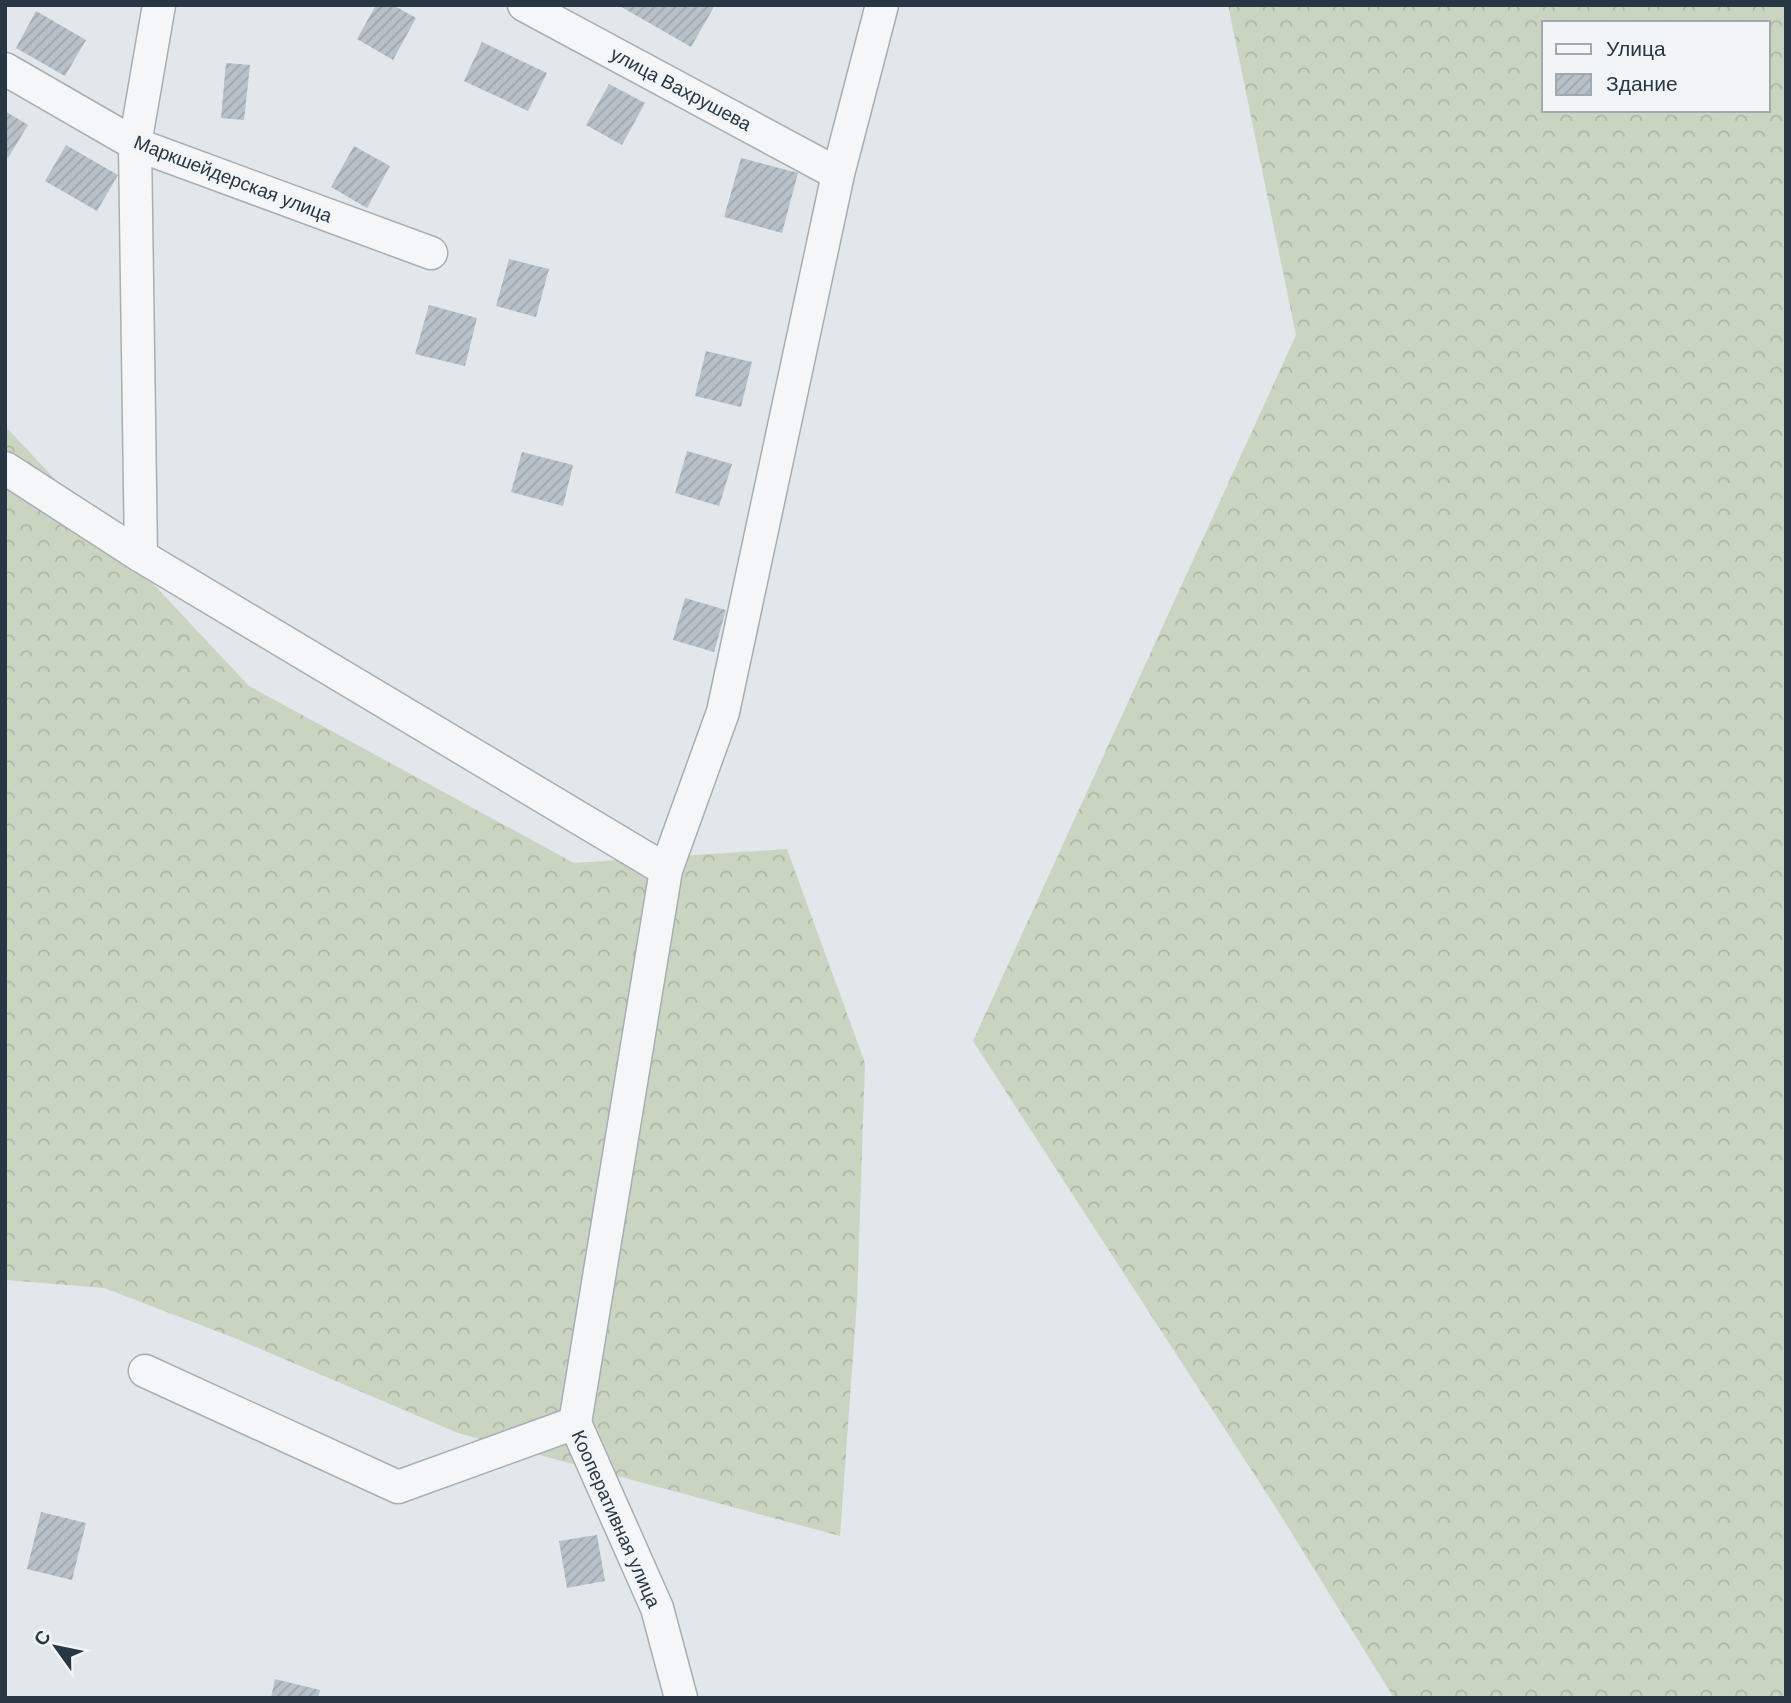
<svg xmlns="http://www.w3.org/2000/svg" width="1791" height="1703" font-family="'DM Sans',sans-serif">
<style>
.forest{fill:url(#forest-crowns);fill-rule:evenodd}
.building{fill:url(#building-hatch)}
.lines{fill:none;stroke-linecap:round;stroke-linejoin:round}
.street-casing{stroke:#a6afb5;stroke-width:35}
.street{stroke:#f4f6f8;stroke-width:32}
.labels{text-anchor:middle;dominant-baseline:central;stroke-width:6;stroke-linejoin:round;paint-order:stroke}
.street-label{font-size:19px;fill:#283743;stroke:#f1f5f8}
</style>
<defs>
<pattern id="forest-crowns" width="20" height="18" patternUnits="userSpaceOnUse" patternTransform="scale(1.75)"><rect width="20" height="18" fill="#cad5c1"/><path d="M2 6a3 3 0 1 1 6 0M12 15a3 3 0 1 1 6 0" fill="none" stroke="#aeb7a7"/></pattern>
<pattern id="building-hatch" width="6" height="6" patternUnits="userSpaceOnUse" patternTransform="scale(1.75)"><rect width="6" height="6" fill="#b8c1c8"/><path d="M-1 1l2-2M0 6l6-6M5 7l2-2" fill="none" stroke="#9ea6ad"/></pattern>
</defs>
<rect width="100%" height="100%" fill="#e1e7ea"/>
<path class="forest" d="M1228 5H1786V1698H1394L1278 1511 973 1041 1296 335ZM1544 23H1768V110H1544Z
M5 426 249 686 574 863 787 849 865 1063 857 1301 840 1536 458 1433 232 1337 104 1288 5 1280Z"/>
<path class="building" d="M376 5H393L416 18 393 60 357 39Z
M618 5H715L691 47Z
M36 11 86 40 65 76 16 48Z
M482 42 547 73 528 111 464 81Z
M226 63 250 65 244 120 221 118Z
M609 84 645 103 622 145 586 125Z
M5 111 28 125 8 158 5 156Z
M66 145 118 175 97 211 45 181Z
M354 146 390 166 367 208 331 187Z
M741 158 798 173 782 233 724 217Z
M509 259 549 269 536 317 496 306Z
M429 305 477 318 465 366 415 354Z
M706 351 752 362 741 407 695 396Z
M687 451 732 464 719 506 675 493Z
M522 452 573 465 563 506 511 492Z
M685 598 726 610 714 652 673 640Z
M41 1512 86 1523 72 1580 27 1569Z
M597 1535 605 1581 567 1588 559 1541Z
M275 1679 320 1690 318 1698H271Z"/>
<g class="lines">
<g class="street-casing">
<path id="street" d="M159 5 135 144 141 556 666 870
M524 5 838 174
M5 69 135 144 431 253
M5 468 141 556
M145 1371 398 1487 575 1423 657 1608 681 1698
M575 1423 666 870 723 712 838 174 882 5"/>
</g>
<use href="#street" class="street"/>
</g>
<g class="labels">
<g class="street-label">
<text transform="translate(681 89) rotate(28)">улица Вахрушева</text>
<text transform="translate(233 179) rotate(21)">Маркшейдерская улица</text>
<text transform="translate(616 1519) rotate(66)">Кооперативная улица</text>
</g>
</g>
<rect width="1791" height="1703" fill="none" stroke="#283743" stroke-width="14"/>
<rect x="1542" y="21" width="228" height="91" fill="#f1f5f8" stroke="#a1a9b0" stroke-width="2"/>
<rect x="1556" y="44" width="35" height="10" fill="#f4f6f8" stroke="#a1a9b0" stroke-width="2"/>
<text x="1606" y="56" font-size="21" fill="#283743">Улица</text>
<rect x="1556" y="74" width="35" height="21" fill="url(#building-hatch)" stroke="#a1a9b0" stroke-width="2"/>
<text x="1606" y="91" font-size="21" fill="#283743">Здание</text>
<g transform="translate(56 1647) rotate(303)" stroke="#f1f5f8" stroke-width="5" paint-order="stroke">
<path d="M0-5L12 26L0 18L-12 26Z" fill="#283743"/>
<text y="-10" font-size="19" font-weight="bold" text-anchor="middle" fill="#283743">С</text>
</g>
</svg>
